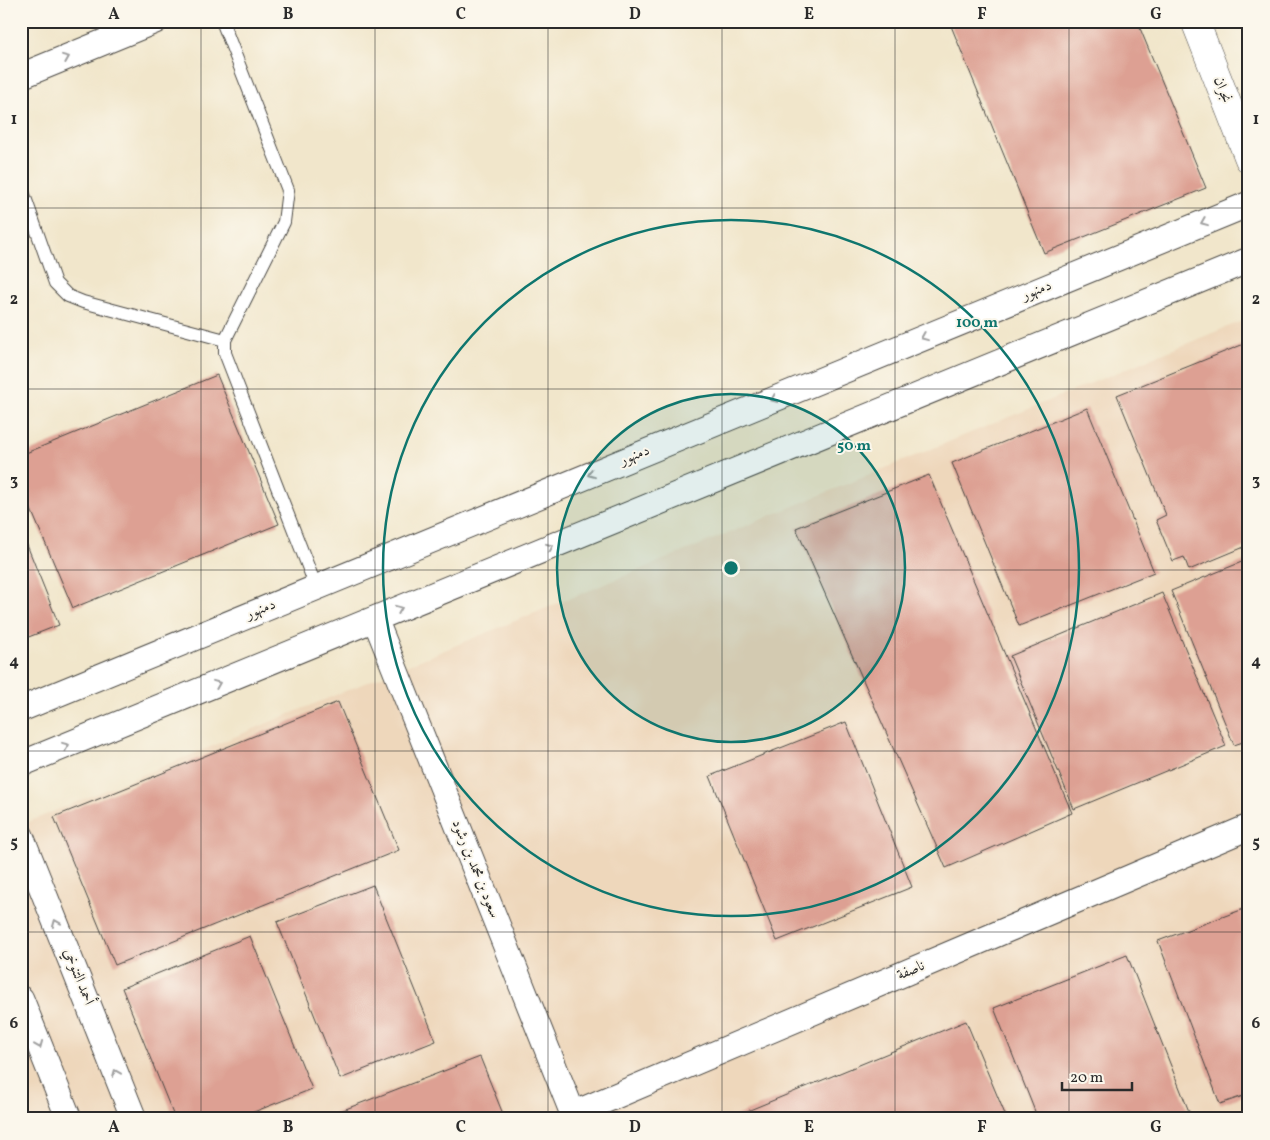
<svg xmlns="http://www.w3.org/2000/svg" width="1270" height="1140" font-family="Vollkorn,Amiri,serif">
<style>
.built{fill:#eed7bb}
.building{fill:#dda093}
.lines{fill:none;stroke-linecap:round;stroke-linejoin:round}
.service-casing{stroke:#494743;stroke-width:14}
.minor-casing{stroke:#494743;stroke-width:27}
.tertiary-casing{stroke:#494743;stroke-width:29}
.service{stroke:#fff;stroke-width:12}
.minor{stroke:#fff;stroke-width:25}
.tertiary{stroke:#fff;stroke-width:28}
.oneway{stroke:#a0a0a0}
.grid{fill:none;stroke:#2b2b2b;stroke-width:1;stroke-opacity:0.55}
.ring{fill:none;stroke:#0f766e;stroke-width:2.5}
.labels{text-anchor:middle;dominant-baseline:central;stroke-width:4;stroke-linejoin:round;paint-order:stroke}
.street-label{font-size:15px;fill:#2b2b2b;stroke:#fbf7ec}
.centre{fill:#0f766e;stroke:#fbf7ec;stroke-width:2.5}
.ring-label{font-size:15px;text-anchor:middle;font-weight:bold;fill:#0f766e;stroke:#fbf7ec;stroke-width:4;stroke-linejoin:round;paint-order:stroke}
.neatline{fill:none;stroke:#2b2b2b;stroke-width:2}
.grid-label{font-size:16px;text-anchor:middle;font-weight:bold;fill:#2b2b2b}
</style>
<rect width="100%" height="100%" fill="#fbf7ec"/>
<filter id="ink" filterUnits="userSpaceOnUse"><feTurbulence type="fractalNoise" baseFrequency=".02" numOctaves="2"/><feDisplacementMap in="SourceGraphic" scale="10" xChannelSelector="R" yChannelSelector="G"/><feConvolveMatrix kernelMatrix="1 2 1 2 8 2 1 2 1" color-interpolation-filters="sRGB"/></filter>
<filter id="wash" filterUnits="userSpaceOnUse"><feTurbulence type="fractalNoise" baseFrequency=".0096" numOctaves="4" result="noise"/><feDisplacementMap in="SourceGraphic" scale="20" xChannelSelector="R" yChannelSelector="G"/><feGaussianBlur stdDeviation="1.12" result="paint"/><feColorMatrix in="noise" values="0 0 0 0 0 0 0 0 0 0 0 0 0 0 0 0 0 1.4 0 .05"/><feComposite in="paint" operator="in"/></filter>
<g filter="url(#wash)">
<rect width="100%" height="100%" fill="#f1e6cb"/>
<path class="built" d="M1249 318V1119H21V825Z"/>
<g id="blocks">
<path class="building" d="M949 21H1137L1206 188 1044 253Z
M1249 342V545L1189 570 1184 557 1173 561 1156 520 1166 515 1117 395Z
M217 375 279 524 73 608 21 486V455Z
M1087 408 1154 572 1019 626 952 463Z
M929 475 1072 813 946 868 796 528Z
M21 530 59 625 21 640Z
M1249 559V740L1234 745 1171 591Z
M1162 593 1226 746 1074 809 1010 656Z
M338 702 399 850 115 965 54 817Z
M846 722 912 887 777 941 710 776Z
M373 885 436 1041 340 1079 277 922Z
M1249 907V1094L1220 1104 1158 941Z
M250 936 312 1089 236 1119H175L122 988Z
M1127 955 1192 1119H1038L994 1008Z
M966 1021 1007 1119H728Z
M480 1057 505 1119H320Z"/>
</g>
</g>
<g filter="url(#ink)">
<use href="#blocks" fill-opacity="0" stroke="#494743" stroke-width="1"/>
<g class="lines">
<g class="service-casing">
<path id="service" d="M222 21 288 190 284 222 225 340V353L316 587
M21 186 55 283 68 296 83 302 225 340"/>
</g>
<g class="minor-casing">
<path id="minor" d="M21 76 155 21
M375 619 575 1119
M21 709 1249 204
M21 764 1249 260
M21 836 134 1119
M21 999 69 1119
M573 1114 1249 827"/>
</g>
<g class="tertiary-casing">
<path id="tertiary" d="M1195 21 1249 159"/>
</g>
<use href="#service" class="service"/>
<use href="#minor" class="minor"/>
<use href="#tertiary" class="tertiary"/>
</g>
<defs><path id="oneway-chevron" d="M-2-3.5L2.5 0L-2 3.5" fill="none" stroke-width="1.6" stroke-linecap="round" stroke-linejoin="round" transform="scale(1.25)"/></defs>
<g class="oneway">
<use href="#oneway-chevron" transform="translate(66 58) rotate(-22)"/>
<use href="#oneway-chevron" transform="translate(1204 222) rotate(158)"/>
<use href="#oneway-chevron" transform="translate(924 337) rotate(158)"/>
<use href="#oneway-chevron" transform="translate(774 399) rotate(158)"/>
<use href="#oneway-chevron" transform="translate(591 474) rotate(158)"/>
<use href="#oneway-chevron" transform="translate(550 547) rotate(-22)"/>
<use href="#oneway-chevron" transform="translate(399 609) rotate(-22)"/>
<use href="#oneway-chevron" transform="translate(217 684) rotate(-22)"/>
<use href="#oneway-chevron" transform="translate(66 746) rotate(-22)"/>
<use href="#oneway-chevron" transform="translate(56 923) rotate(-112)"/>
<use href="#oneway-chevron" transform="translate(39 1045) rotate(68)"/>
<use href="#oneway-chevron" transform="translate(116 1073) rotate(-112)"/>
</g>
</g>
<path class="grid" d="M201 21V1119M375 21V1119M548 21V1119M722 21V1119M895 21V1119M1069 21V1119M21 208H1249M21 389H1249M21 570H1249M21 751H1249M21 932H1249"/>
<circle cx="731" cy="568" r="174" fill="#0f766e" fill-opacity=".12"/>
<g class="ring">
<circle cx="731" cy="568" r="174"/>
<circle cx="731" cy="568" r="348"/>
</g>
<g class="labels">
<g class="street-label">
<text transform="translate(1222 90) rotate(69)">نجران</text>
<text transform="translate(1037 291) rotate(-22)">دمنهور</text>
<text transform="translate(635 456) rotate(-22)">دمنهور</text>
<text transform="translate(261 610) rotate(-22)">دمنهور</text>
<text transform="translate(475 869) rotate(68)">سعود بن محمد بن رشود</text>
<text transform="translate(911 971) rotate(-23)">ناصفة</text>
<text transform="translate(78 977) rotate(68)">أحمد التنوخي</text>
</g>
</g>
<circle cx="731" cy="568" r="8" class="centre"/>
<g class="ring-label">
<text x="977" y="327">100 m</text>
<text x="854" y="450">50 m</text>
</g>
<rect width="1270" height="1140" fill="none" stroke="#fbf7ec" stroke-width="55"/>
<path d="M1062 1082v8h70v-8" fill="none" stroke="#2b2b2b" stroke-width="2.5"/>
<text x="1070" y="1082" font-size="15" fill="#2b2b2b" stroke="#fbf7ec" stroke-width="4" paint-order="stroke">20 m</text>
<rect x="28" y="28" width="1214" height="1084" class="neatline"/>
<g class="grid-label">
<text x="114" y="19">A</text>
<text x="288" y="19">B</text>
<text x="461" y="19">C</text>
<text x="635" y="19">D</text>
<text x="809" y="19">E</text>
<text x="982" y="19">F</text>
<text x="1156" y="19">G</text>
<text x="14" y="124">1</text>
<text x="1256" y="124">1</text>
<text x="14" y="304">2</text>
<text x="1256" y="304">2</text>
<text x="14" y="485">3</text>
<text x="1256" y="485">3</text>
<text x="14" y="666">4</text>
<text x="1256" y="666">4</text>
<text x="14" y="847">5</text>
<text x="1256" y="847">5</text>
<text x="14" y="1028">6</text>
<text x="1256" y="1028">6</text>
<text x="114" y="1132">A</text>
<text x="288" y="1132">B</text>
<text x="461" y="1132">C</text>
<text x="635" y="1132">D</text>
<text x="809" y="1132">E</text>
<text x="982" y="1132">F</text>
<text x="1156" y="1132">G</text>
</g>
</svg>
